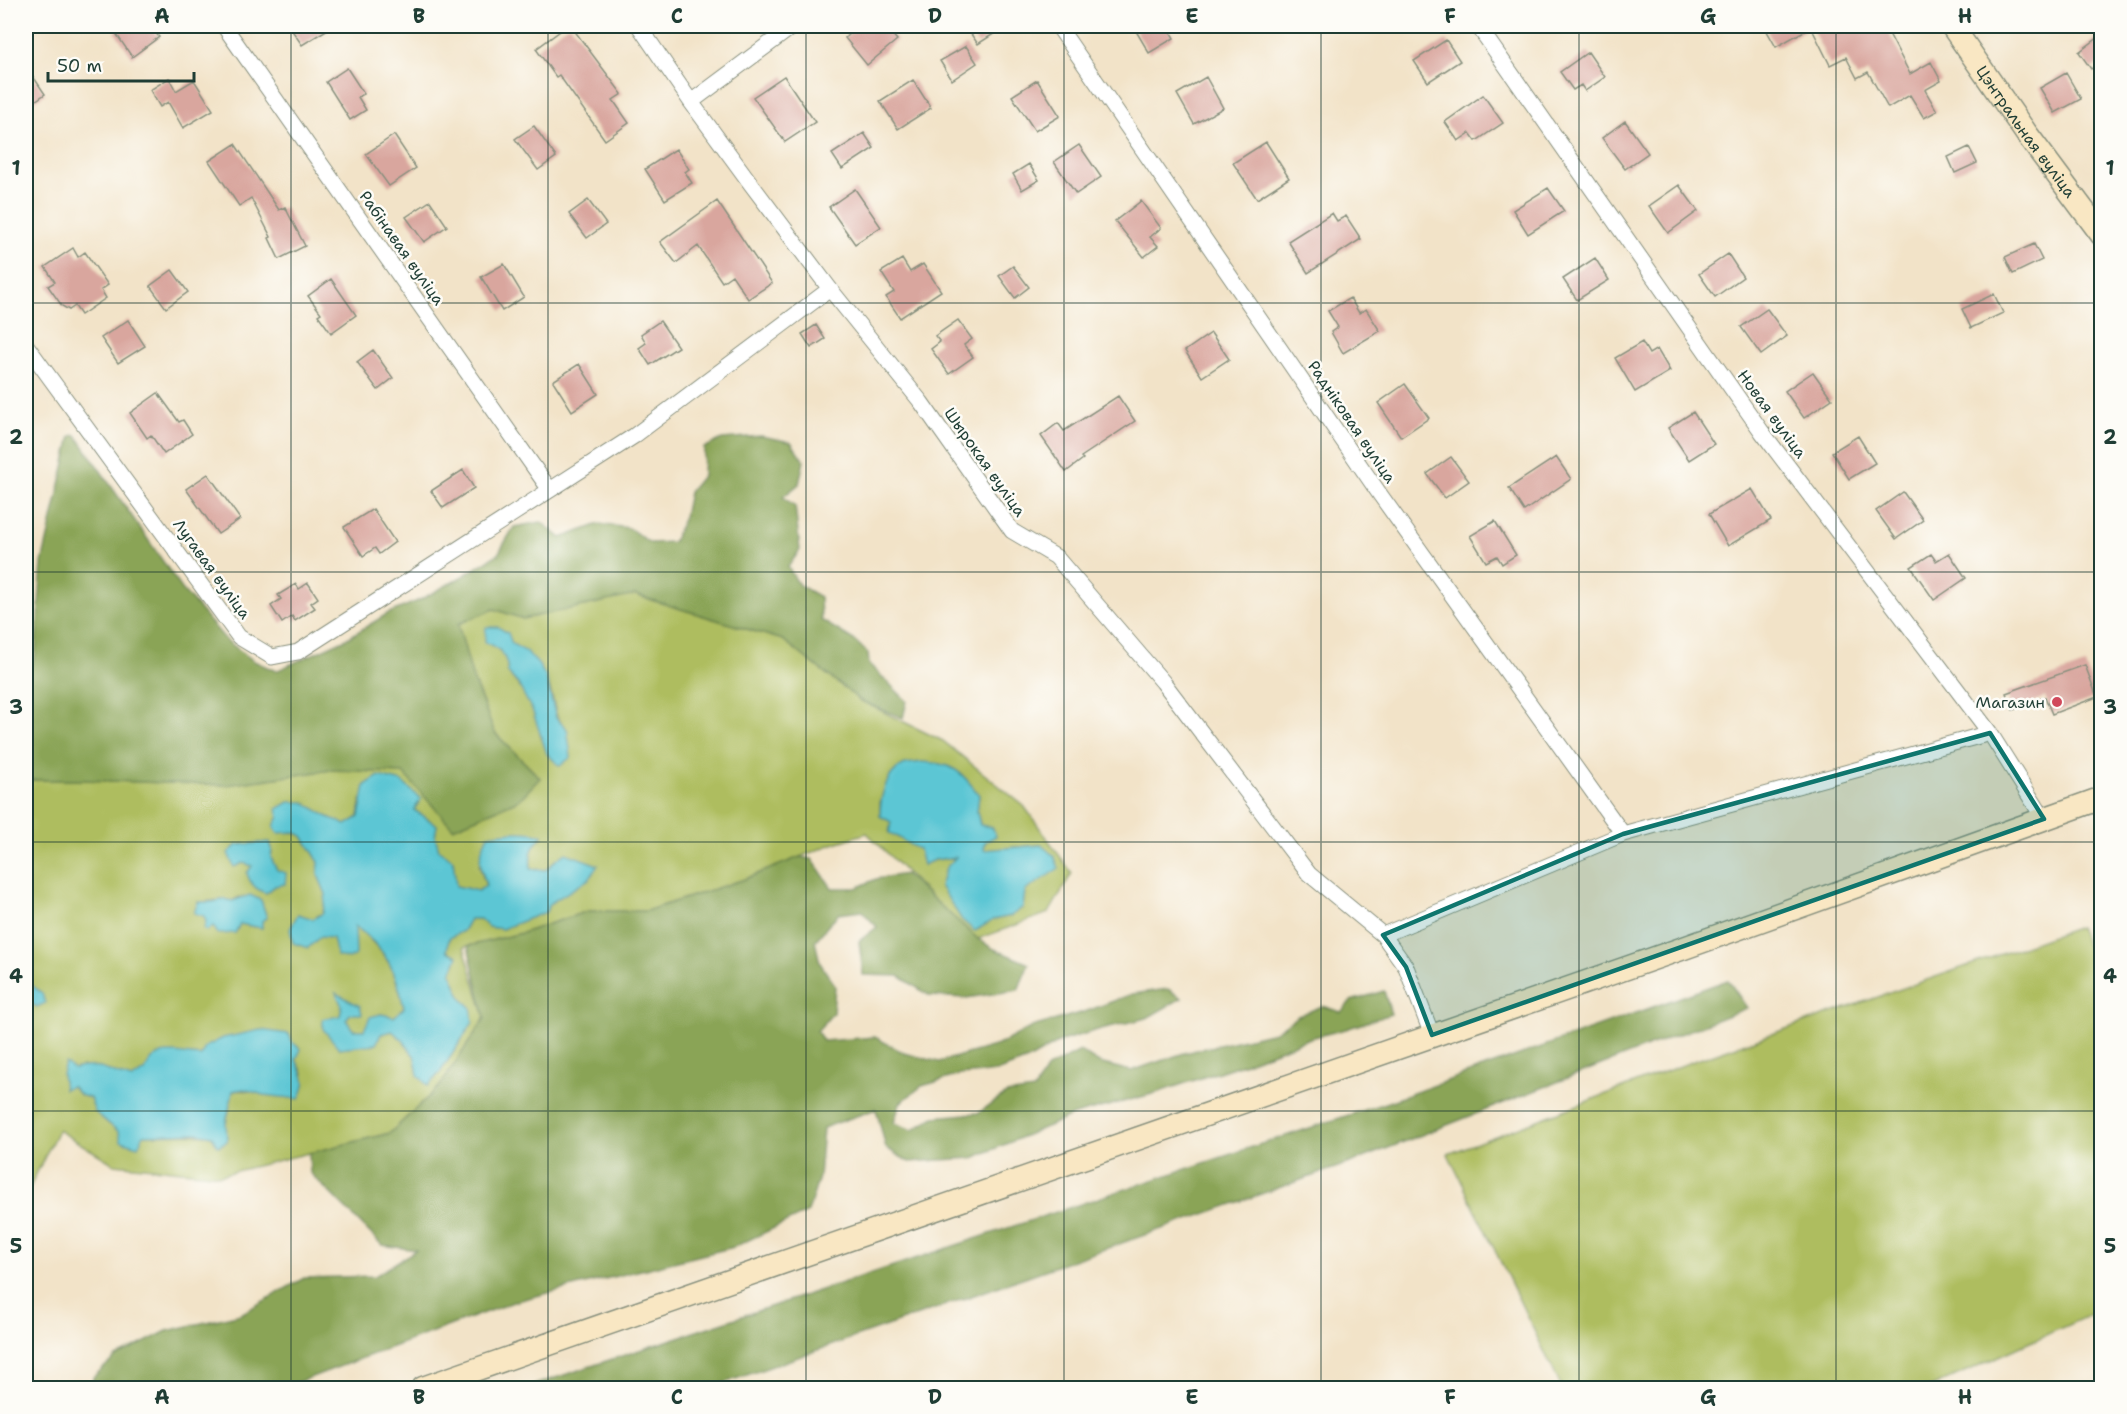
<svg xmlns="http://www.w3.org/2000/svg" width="2127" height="1414" font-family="'Shantell Sans',sans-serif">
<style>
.green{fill:#aebd5f;stroke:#667d4a;stroke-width:1.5;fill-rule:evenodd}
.forest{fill:#8aa456;stroke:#547045;stroke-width:1.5}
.water{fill:#5bc6d4;stroke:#3d8284;stroke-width:1.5}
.building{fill:#d9a69e}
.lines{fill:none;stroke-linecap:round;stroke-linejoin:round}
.street-casing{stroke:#88907e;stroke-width:17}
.secondary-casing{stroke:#88907e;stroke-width:25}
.street{stroke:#fff;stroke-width:15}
.secondary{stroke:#f9e7c3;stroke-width:22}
.marked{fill:#0f766e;fill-opacity:0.2;stroke:#0f766e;stroke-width:4.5;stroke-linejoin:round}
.grid{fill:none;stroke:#1f3d34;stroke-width:1.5;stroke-opacity:0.55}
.poi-dot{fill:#d1495b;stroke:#fdfcf7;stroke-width:2}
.labels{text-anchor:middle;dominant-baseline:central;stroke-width:5;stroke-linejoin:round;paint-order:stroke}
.street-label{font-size:16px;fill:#1f3d34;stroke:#fdfcf7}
.poi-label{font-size:16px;fill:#1f3d34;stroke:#fdfcf7;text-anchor:end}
.neatline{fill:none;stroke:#1f3d34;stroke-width:2}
.grid-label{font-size:20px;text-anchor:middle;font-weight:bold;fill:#1f3d34}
</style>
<rect width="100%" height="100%" fill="#fdfcf7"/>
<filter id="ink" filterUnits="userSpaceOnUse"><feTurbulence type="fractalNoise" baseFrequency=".0167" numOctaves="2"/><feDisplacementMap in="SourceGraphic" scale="12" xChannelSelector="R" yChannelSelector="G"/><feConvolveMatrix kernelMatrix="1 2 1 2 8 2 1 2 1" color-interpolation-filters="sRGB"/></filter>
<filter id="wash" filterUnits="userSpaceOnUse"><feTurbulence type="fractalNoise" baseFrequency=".008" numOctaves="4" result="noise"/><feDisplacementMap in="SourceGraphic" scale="24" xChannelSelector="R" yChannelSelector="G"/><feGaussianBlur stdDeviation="1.35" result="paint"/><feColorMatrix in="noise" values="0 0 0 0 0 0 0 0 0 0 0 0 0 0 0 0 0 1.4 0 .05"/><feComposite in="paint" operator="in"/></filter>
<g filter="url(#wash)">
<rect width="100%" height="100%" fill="#f2e3c8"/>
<path class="green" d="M635 595 783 640 861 701 943 741 1024 806 1072 873 1049 913 978 939 928 894 867 833 835 843 742 880 646 911H588L522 933 464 947 485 1018 440 1086 390 1133 220 1175 114 1164 58 1130 26 1195V1003L28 1002 26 981V780H83L226 785 331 770 540 778 495 733 473 679 458 624 494 609 523 619ZM512 644C532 656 546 673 552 696 557 713 553 715 567 729V737L541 739C538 715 524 690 508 673 507 659 504 653 493 645ZM890 776 979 795 977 812 985 842 984 850 1041 845 1025 891 1023 907 1011 916 993 920 957 857 934 860 923 865 919 849C907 845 901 837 889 833L892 822 880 816V802ZM361 800 414 810 437 825 435 836 439 851 453 860 456 886 478 891 486 886 479 865 543 836C532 846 529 853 531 869L546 870 556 860 584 861 598 865 567 892 549 904 546 912 502 929 480 919H470L463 931 449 938 447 951 458 956 451 973 462 999 471 1007 461 1041 441 1071 428 1086 418 1075 415 1057 403 1040 392 1031 381 1034 376 1044 339 1048 342 1006 337 994 350 1014 346 1020 353 1030H364L381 1014 394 1017 404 1008C395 967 387 953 355 926L354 938 320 937 299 915 313 919 323 913 326 894 318 875 319 862 303 836 274 826 279 817 326 816 346 825 359 817ZM270 842 272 849 271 858 277 871 275 886 266 893 253 866 243 863 237 845ZM239 897 261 900 267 918 262 921V928L240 924 235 933C214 933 205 919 198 902 209 902 221 898 232 901ZM185 1055 296 1060 304 1074 281 1096C264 1095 248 1088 233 1091L226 1124 227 1141 219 1146 212 1136C168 1128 111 1153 90 1098L80 1095 72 1086 74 1069C97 1062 111 1073 132 1079L145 1071Z
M2079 927 2101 976V1310L1929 1388H1562L1448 1154 1691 1062Z"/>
<path class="forest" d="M76 435 182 589 226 640 254 661 276 671 346 639 387 614 420 600 463 576 498 554 514 527 541 522 561 538 599 524 629 528 650 543 673 542 684 517 689 492 703 475 704 448 722 439 761 436 791 442 804 461 799 484 783 497 795 506 800 550 788 567 799 585 820 597 821 620 854 640 868 653 869 664 907 701 903 718 861 701 783 640 635 595 523 619 494 609 458 624 473 679 495 733 540 778 519 800 453 828 403 773 331 770 226 785 83 780H26V679L35 655 42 563 71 436Z
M800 857 812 859 832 888H856L876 879 905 874 978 939 992 948 1029 964 1018 990 966 998 930 996 899 976 863 975 859 941 877 927 862 911 838 914 815 941 820 963 835 986 833 1013 817 1031 823 1041 875 1037 904 1053 939 1062 998 1045 1032 1027 1087 1011 1132 994 1168 989 1182 998 1147 1018 1101 1029 1061 1041 1028 1060 996 1072 960 1075 922 1086 900 1103 894 1123 913 1130 934 1117 978 1113 1006 1094 1034 1090 1047 1068 1080 1051 1099 1063 1131 1071 1184 1053 1275 1032 1298 1016 1322 1006 1341 1012 1351 1001 1384 991 1391 1014 1346 1029 1310 1038 1243 1064 1156 1093 1074 1115 973 1158 909 1162 886 1148 876 1109 823 1128 819 1177 808 1212 734 1247 516 1301 282 1388H92L93 1377 116 1357 167 1331 241 1314 304 1278 375 1276 416 1250 382 1245 310 1173 309 1153 390 1133 440 1086 485 1018 468 946 522 933 588 911H646L742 880Z
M1728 980 1747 1008 1355 1161 710 1388H525L1388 1102Z"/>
<path class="water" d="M486 627H498L508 633 512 644 527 652 538 664 546 677 556 718 567 729 571 757 560 766 547 754 533 712 518 684 508 673C507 656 501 648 485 642Z
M922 762C952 763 961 770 979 795L977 812 980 825 992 827 996 836 985 842 984 850 1041 845 1054 856 1059 868 1025 891 1023 907 1011 916 993 920 975 931 962 920 940 886 946 868 956 857 934 860 923 865 919 849C907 845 901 837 889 833L891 822 880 816C880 798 885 774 903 765 908 763 916 763 922 762Z
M379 776 402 782 421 799 414 810 437 825 435 836 439 850 453 860 456 886 478 891 486 886C480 861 476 860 488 835 507 832 525 830 543 835 532 846 529 853 531 869L546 870 556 860 566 853 598 865 589 879 549 904 546 912 502 929 488 927 480 919H470L463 931 449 938 447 951 458 956 451 973 462 999 471 1007 473 1022 441 1071 428 1086 418 1075 415 1057 403 1040 392 1031 381 1034 376 1044 339 1048 323 1029V1019L340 1016 342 1006 336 993 360 1006 362 1014H350L346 1020 353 1030H364L370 1017 381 1014 394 1017 404 1008C397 971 386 949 355 926L356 954 349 959 337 956 333 938 320 937 308 948 293 943 290 929 298 914 313 919 323 913 326 894 318 875 319 862 303 836 295 832 278 833 274 826 279 817 277 809 289 802H304L326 816 346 825 359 817 365 785Z
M270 842 272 849 271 858 277 870 286 873 285 884 275 886 266 893C256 890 250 884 247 873L252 866 243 863 234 867 228 853 237 845Z
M250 895 261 900 267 918 262 921V928L240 924 235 933 218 934 213 926 207 931 204 929 206 921 204 916 194 913 198 902H212L225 899 232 901Z
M26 981 42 993 45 1003 37 1007 28 1002 26 1003Z
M260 1030 289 1034 292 1042 301 1049 296 1060C305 1077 308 1082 299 1099L263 1095 244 1089 233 1091 226 1123 227 1141 218 1146 212 1136 197 1133 144 1135 138 1146 121 1141 119 1132 95 1112 90 1098 80 1095 72 1086 64 1089 62 1074 65 1063 74 1069C98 1062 110 1073 132 1079L145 1071C154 1044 179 1055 201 1056L205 1047 223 1038Z"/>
<g id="blocks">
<path class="building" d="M124 26H150L159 37 132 57 115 32Z
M289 26H333L302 45Z
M567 26H571L622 94 613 100 629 123 605 140 559 75 556 77 536 49Z
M861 26H885L897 40 867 65 845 38Z
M965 26H1006L978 44Z
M1133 26H1167L1174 38 1149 53Z
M1777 26H1885L1910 74 1931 62 1941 81 1925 90 1937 111 1924 118 1910 95 1888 108 1868 72 1857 78 1846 57 1830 65 1811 27 1776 47 1767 31Z
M2102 35V61L2091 69 2079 52Z
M1446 40 1460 61 1428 82 1414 61Z
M966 46 977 63 952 80 940 61Z
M1588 52 1605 77 1585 91 1581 85 1573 90 1560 72Z
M26 66 45 94 26 107Z
M347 68 364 94 358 97 366 110 350 120 326 82Z
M2066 73 2081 99 2055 113 2040 88Z
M784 76 815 122 785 142 753 97Z
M1206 77 1223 108 1194 124 1177 94Z
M169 78 176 91 194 80 213 110 183 128 168 102 160 107 150 90Z
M913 80 931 108 898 129 880 101Z
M1037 80 1060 116 1035 131 1012 96Z
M1483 95 1503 123 1476 141 1470 133 1458 141 1445 122Z
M1625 121 1648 153 1625 169 1602 138Z
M534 126 556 157 538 170 515 139Z
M864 133 874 148 842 169 832 154Z
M394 135 416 168 389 186 366 154Z
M1266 142 1289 178 1257 199 1233 163Z
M235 144 279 210 285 207 305 246 279 259 269 238 271 237 251 198 239 206 209 161Z
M1079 145 1101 177 1076 194 1054 162Z
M1969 147 1977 163 1955 173 1948 157Z
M676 149 689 169 685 172 692 183 665 200 645 169Z
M1029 164 1039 180 1022 190 1013 174Z
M1679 185 1698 211 1668 233 1649 206Z
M1548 188 1564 211 1528 234 1513 210Z
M855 189 881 227 855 244 829 207Z
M588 200 606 224 587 238 569 214Z
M430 201 447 226 424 242 406 217Z
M717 201 772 283 748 299 732 275 722 282 698 246 676 263 660 242Z
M1141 201 1161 228 1150 237 1158 246 1144 257 1115 221Z
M1332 213 1337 221 1346 216 1361 239 1308 273 1288 241Z
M2034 244 2042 260 2013 274 2005 257Z
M73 248 78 257 85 252 108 285 101 290 106 298 81 315 75 306 69 310 62 306 48 286 55 282 45 267Z
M1728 254 1743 277 1715 297 1699 274Z
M1595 258 1609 280 1577 300 1563 279Z
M902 259 910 272 923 264 941 291 900 318 886 297 894 292 881 272Z
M504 264 524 297 502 311 481 277Z
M1013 266 1029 287 1015 298 999 276Z
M172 270 188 292 166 308 150 286Z
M331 279 356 315 331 333 318 315 321 313 308 296Z
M1994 294 2003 313 1971 328 1962 309Z
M1350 298 1359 313 1366 309 1380 331 1343 353 1331 332 1338 327 1328 311Z
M1767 309 1787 336 1761 355 1741 327Z
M128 320 145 346 118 363 101 338Z
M958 320 972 339 964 345 973 357 949 374 931 349 940 342 935 336Z
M660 321 678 347 650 365 639 348 646 343 641 334Z
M816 325 825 339 811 348 802 334Z
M1211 333 1229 359 1202 377 1185 351Z
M1642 342 1649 354 1657 349 1670 371 1635 392 1615 358Z
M373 350 393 378 378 390 357 362Z
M579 364 598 394 572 411 553 381Z
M1813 372 1832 399 1804 418 1785 391Z
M1405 384 1429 418 1401 437 1378 403Z
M158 393 179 422 183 420 192 434 164 454 151 435 147 438 130 413Z
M1118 396 1135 421 1081 457 1083 459 1066 472 1041 436 1058 423 1064 431Z
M1693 412 1714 444 1689 460 1668 428Z
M1858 436 1875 463 1849 479 1832 452Z
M1451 457 1469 481 1445 498 1427 474Z
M1556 457 1571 479 1524 511 1509 488Z
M463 470 474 488 443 508 431 491Z
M208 474 240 519 218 534 186 489Z
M1752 489 1771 520 1728 546 1709 514Z
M1903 492 1923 520 1896 539 1876 511Z
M373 509 395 542 379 554 375 548 363 556 344 527Z
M1495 521 1516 555 1502 564 1497 556 1486 562 1470 536Z
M1949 553 1966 578 1934 600 1911 567 1931 554 1936 561Z
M308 583 318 598 311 603 315 608 295 621 292 616 282 623 271 606 281 599 278 595 296 584 299 589Z
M2085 665 2097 697 2052 714 2045 697 2013 710 2006 693Z"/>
</g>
</g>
<g filter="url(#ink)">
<use href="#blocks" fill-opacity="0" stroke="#88907e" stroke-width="1.5"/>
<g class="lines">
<g class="street-casing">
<path id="street" d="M224 26 550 490
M639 26 691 102 751 184 830 289 921 402 1012 531 1056 557 1163 682 1309 874 1383 935 1406 967 1432 1035
M1058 26 1381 496 1623 834
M1478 26 1762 432 1990 733 2044 819
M691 102 793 26
M26 345 239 637 272 657 298 652 634 436 830 289
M1383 935 1623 834 1990 733"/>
</g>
<g class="secondary-casing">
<g id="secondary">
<path id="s1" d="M1952 26 2026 133 2102 235"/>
<path d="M423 1388 1681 949 2102 798"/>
</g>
</g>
<use href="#street" class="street"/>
<use href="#secondary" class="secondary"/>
</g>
</g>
<path class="marked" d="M1990 733 2044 819 1432 1035 1406 967 1383 935 1623 834Z"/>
<path class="grid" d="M291 26V1388M548 26V1388M806 26V1388M1064 26V1388M1321 26V1388M1579 26V1388M1836 26V1388M26 303H2102M26 572H2102M26 842H2102M26 1111H2102"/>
<circle class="poi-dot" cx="2057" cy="702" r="6"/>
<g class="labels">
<g class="street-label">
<text stroke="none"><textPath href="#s1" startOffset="129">Цэнтральная вуліца</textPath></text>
<text transform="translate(402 248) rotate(55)">Рабінавая вуліца</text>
<text transform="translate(1772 414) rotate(54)">Новая вуліца</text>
<text transform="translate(1352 422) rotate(56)">Радніковая вуліца</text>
<text transform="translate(985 462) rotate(55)">Шырокая вуліца</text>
<text transform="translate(212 569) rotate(54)">Лугавая вуліца</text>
</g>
<g class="poi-label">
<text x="2045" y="702">Магазин</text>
</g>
</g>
<rect width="2127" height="1414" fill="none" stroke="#fdfcf7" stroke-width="66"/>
<path d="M48 72v9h146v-9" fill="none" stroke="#1f3d34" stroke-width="3"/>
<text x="57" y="72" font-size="18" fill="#1f3d34" stroke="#fdfcf7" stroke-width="4.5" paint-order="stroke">50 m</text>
<rect x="33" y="33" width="2061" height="1348" class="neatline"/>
<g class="grid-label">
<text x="162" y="23">A</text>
<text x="419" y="23">B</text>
<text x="677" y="23">C</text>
<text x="935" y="23">D</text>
<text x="1192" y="23">E</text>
<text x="1450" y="23">F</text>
<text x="1708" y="23">G</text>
<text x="1965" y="23">H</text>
<text x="16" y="175">1</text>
<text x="2110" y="175">1</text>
<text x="16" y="444">2</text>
<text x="2110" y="444">2</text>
<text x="16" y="714">3</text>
<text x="2110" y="714">3</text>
<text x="16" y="983">4</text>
<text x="2110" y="983">4</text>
<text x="16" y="1253">5</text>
<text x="2110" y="1253">5</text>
<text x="162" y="1404">A</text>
<text x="419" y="1404">B</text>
<text x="677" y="1404">C</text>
<text x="935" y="1404">D</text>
<text x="1192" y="1404">E</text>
<text x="1450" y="1404">F</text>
<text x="1708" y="1404">G</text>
<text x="1965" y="1404">H</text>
</g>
</svg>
